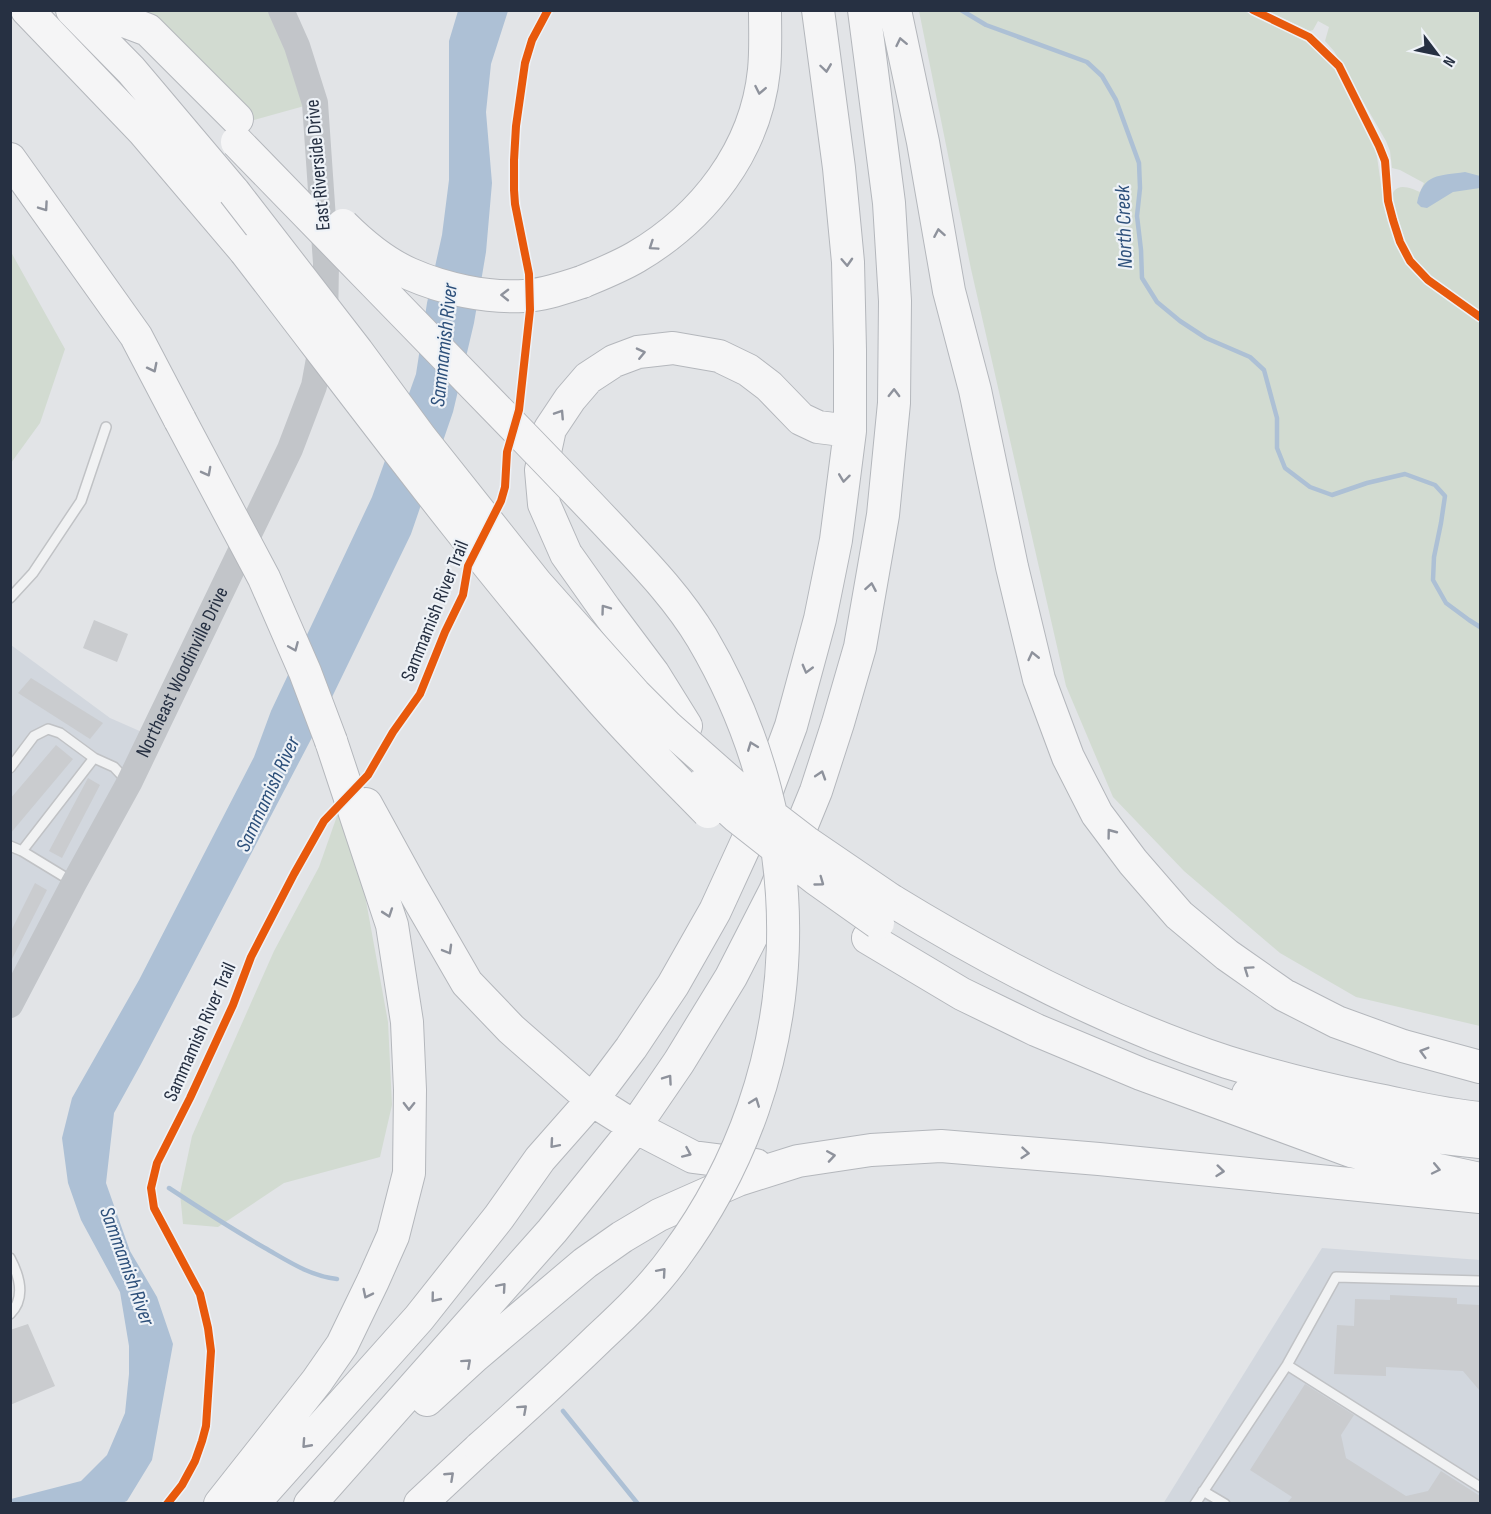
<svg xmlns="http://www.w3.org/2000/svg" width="1491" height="1514" font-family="'Sofia Sans Condensed',sans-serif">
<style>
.built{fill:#d2d7de}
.green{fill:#d2dbd1}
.water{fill:#adc0d5}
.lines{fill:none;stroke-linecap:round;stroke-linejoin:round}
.stream{stroke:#adc0d5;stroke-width:4.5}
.building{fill:#cacccf}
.lane-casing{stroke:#c0c2c5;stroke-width:12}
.highway-casing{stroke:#b4b7bc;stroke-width:34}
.lane{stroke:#f1f2f3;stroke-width:9}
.secondary{stroke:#c2c5c9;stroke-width:26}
.highway{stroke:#f5f5f6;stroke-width:32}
.highway-bridge-casing{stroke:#b4b7bc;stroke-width:34;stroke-linecap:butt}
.highway-bridge{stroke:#f5f5f6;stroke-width:32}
.cycleway-casing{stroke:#eef2f7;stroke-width:11}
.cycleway{stroke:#e8590c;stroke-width:8}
.oneway{stroke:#8e929c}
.labels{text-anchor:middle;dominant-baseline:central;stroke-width:4.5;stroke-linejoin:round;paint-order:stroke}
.street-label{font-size:20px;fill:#263042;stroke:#eef2f7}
.water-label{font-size:21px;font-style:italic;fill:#2c4f7a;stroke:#eef2f7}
</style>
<rect width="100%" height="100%" fill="#e2e4e7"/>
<path class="built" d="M11 645 110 718 151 736 11 1005Z
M1322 1248 1480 1260V1503L1163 1504Z"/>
<path class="green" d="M138 11H281L315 103 254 120Z
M919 11H1244L1306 40 1335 67 1376 150 1381 185 1395 241 1407 264 1427 284 1450 302 1480 321V1026L1356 997 1280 953 1184 871 1113 797 1066 686 971 269Z
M1267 11H1480V313C1462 302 1427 278 1415 261 1407 250 1386 202 1394 191 1400 183 1413 189 1420 192L1424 183 1400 170 1392 168 1390 151 1386 141 1334 51 1325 41 1329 27 1318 21 1313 30 1310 31Z
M11 252 65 349 40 423 11 463Z
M347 796 388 1022 392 1105 380 1157 284 1183 218 1227 183 1224 180 1193 192 1136 274 951 319 867 337 816Z"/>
<path class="water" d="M458 11H508L491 64 486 112 492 183 486 252 474 323 453 412 411 534 318 726 141 1064 114 1113 106 1183 130 1251 157 1297 173 1344 152 1460 127 1501 122 1503 11 1504V1499L81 1481 107 1455 125 1413 129 1374V1346L120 1292 81 1220 68 1183 62 1138 72 1098 139 980 254 757 271 711 372 497 416 374 427 303 442 235 449 180V41Z
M1465 172 1480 176V188L1453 192 1427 208 1421 207 1417 203C1423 173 1439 176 1465 172Z"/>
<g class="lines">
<path class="stream" d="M961 10 986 25 1087 62 1102 76 1116 100 1139 163 1140 188 1137 216 1141 250 1142 278 1157 302 1180 321 1206 338 1250 357 1264 370 1277 418V448L1285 468 1310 487 1332 495 1367 483 1405 474 1435 485 1445 496 1441 523 1434 557 1433 580 1446 603 1469 620 1480 627
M169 1188C201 1209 232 1229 265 1248 288 1261 310 1276 337 1279
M563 1411 638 1504"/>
</g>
<path class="building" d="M94 620 128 634 117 662 83 648Z
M31 678 103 723 90 739 18 693Z
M56 745 73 759 10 834V799Z
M88 778 100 785 62 858 49 851Z
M35 883 47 890 10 963V933Z
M1390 1295 1457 1298V1304L1480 1305V1391L1463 1371 1386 1367V1376L1334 1374 1337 1325 1354 1326 1355 1299 1390 1300Z
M28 1324 55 1386 10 1405V1330Z
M1305 1384 1354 1415 1341 1435 1346 1458 1406 1496 1428 1491 1441 1471 1480 1496V1503H1287L1292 1497 1250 1470Z"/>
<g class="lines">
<g class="lane-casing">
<path id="lane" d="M10 598 33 573 81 501 106 427
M10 768 34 736 48 729 60 733 94 758
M10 846 22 851
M73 882 22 851 94 758 114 767 127 781
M10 1258C19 1275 26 1298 10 1314
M1287 1365 1480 1487
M1203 1491 1225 1504
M1195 1504 1287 1365 1336 1277 1480 1281"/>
</g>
<g class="highway-casing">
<path id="highway" d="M27 10 143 131 245 251
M72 10 131 70 234 192
M106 10 111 16 148 30 237 119
M895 10 923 142 949 291 975 390 1012 567 1039 679 1068 757 1097 814 1133 862 1179 915 1227 955 1284 995 1337 1022 1403 1046 1480 1067
M10 159 136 336 180 420
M582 282C601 274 619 267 636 257 704 217 756 150 764 70 766 51 765 30 765 10
M686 726 653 673 605 609 566 554 544 504 541 470 550 429 570 399 588 378 614 361 638 352 673 348 719 356 748 370 769 386 801 419 818 427 850 431
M366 804 411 886 467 983 511 1029 592 1100 635 1127 693 1157 756 1165
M891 900C997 965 1109 1023 1227 1062 1275 1077 1324 1089 1373 1099 1409 1106 1444 1115 1480 1118
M868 938 962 994 1036 1030 1141 1074 1351 1151 1480 1179
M1248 1094 1342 1120 1435 1137 1480 1142
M427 1400 475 1356 585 1263 622 1237 659 1215 738 1180 798 1161 871 1150 941 1146 1099 1159 1480 1197
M220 1504 317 1381 342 1345 373 1281 393 1236 409 1173 410 1090 407 1022 392 925 331 741
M253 1504 419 1318 499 1217 540 1159 592 1100 631 1048 673 985 715 911 754 826 791 726 820 619 836 540 850 431V350L848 262 839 168 818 10
M310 1504 552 1231 627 1138 679 1062 731 977 775 891 816 791 838 723 860 647 883 515 894 403 895 301 889 203 864 10
M420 1504 480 1448"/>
</g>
<use href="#lane" class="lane"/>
<path class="secondary" id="s1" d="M10 1005 74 883 129 783 290 449 314 386 325 326 326 263 315 103 297 46 281 10"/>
<use href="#highway" class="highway"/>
<g class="highway-bridge-casing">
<path id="highway-bridge" d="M237 142C333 241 429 339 525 438 555 469 585 500 615 532 646 565 678 598 702 638 817 833 811 1071 676 1255 654 1286 626 1313 599 1338 560 1376 520 1412 480 1448
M234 192 357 351 421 438 537 584 635 694 668 727 745 795 806 842 891 900
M343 225C363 245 385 263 410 274 444 289 486 298 524 296 544 295 563 288 582 282
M245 251C360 400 472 552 595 693 631 735 670 773 708 812
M180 420 264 578 305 672 331 741
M702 785 737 817 816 879 878 923"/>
</g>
<use href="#highway-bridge" class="highway-bridge"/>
<g class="cycleway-casing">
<path id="cycleway" d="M1253 10 1309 37 1339 66 1379 146 1385 161 1388 201 1393 220 1400 242 1410 261 1428 280 1480 317
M167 1504 182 1485 195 1461 202 1441 206 1426 211 1351 208 1328 200 1294 154 1208 151 1188 157 1163 190 1098 233 1005 251 957 294 874 324 821 368 775 393 732 420 694 445 632 463 595 468 566 501 501 505 487 507 452 519 410 530 310 529 274 515 204 514 190V160L516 126 525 63 532 40 548 10"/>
</g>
<use href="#cycleway" class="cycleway"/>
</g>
<defs><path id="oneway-chevron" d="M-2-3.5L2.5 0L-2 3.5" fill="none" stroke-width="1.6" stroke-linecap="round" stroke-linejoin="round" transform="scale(1.5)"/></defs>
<g class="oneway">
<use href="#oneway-chevron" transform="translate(901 42) rotate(-102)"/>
<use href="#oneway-chevron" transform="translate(826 68) rotate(82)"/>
<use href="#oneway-chevron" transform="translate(760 90) rotate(101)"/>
<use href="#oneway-chevron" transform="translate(44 207) rotate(55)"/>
<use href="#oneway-chevron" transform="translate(939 233) rotate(-100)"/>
<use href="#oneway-chevron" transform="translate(653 246) rotate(146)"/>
<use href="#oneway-chevron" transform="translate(847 262) rotate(87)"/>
<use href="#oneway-chevron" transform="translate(505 295) rotate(-179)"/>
<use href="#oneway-chevron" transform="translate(641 353) rotate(-13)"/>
<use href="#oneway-chevron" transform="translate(153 368) rotate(63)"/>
<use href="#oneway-chevron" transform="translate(894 393) rotate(-89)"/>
<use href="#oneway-chevron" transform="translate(560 414) rotate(-57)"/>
<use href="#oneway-chevron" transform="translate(207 472) rotate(62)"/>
<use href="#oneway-chevron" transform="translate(844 478) rotate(97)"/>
<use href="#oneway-chevron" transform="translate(871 587) rotate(-80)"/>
<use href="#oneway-chevron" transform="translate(605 609) rotate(-126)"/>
<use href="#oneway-chevron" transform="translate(294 647) rotate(67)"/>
<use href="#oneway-chevron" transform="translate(1033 656) rotate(-103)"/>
<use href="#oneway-chevron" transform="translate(807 669) rotate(105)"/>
<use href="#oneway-chevron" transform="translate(752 746) rotate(-111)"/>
<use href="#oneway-chevron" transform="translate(821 775) rotate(-72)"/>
<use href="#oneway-chevron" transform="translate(1111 833) rotate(-127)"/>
<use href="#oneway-chevron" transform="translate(820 882) rotate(36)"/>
<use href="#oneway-chevron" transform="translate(388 913) rotate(71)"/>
<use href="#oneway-chevron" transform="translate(448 950) rotate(60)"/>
<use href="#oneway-chevron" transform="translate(1248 970) rotate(-145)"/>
<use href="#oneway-chevron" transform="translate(1424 1052) rotate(-164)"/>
<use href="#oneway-chevron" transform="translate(668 1079) rotate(-55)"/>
<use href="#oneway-chevron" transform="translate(755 1102) rotate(-69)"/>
<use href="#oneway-chevron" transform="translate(409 1106) rotate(91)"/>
<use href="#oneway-chevron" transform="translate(554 1144) rotate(131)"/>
<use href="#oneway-chevron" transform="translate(687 1153) rotate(24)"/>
<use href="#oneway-chevron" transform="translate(1025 1153) rotate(5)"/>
<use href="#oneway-chevron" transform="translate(831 1156) rotate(-9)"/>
<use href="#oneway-chevron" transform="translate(1436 1169) rotate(12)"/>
<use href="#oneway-chevron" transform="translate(1220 1171) rotate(6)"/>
<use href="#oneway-chevron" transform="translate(662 1272) rotate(-49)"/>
<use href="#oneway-chevron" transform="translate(502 1287) rotate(-49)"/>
<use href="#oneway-chevron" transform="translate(367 1294) rotate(116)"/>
<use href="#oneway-chevron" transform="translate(435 1298) rotate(129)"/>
<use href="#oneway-chevron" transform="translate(467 1363) rotate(-42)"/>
<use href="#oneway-chevron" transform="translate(523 1409) rotate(-42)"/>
<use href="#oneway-chevron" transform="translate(306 1444) rotate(132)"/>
<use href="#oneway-chevron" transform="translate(450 1476) rotate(-43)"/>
</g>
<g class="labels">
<g class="street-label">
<text transform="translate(318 165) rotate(-95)">East Riverside Drive</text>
<text transform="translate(435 611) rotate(-68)">Sammamish River Trail</text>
<text stroke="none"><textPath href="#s1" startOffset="375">Northeast Woodinville Drive</textPath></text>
<text transform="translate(200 1032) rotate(-66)">Sammamish River Trail</text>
</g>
<g class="water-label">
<text transform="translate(1124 227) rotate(-92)">North Creek</text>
<text transform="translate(444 345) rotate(-84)">Sammamish River</text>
<text transform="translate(268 794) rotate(-65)">Sammamish River</text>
<text transform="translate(127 1266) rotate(70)">Sammamish River</text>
</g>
</g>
<rect width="1491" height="1514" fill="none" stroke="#263042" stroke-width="24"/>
<g transform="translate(1437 54) rotate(122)" stroke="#eef2f7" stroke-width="4.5" paint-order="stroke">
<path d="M0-4.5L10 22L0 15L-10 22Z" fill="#263042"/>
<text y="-9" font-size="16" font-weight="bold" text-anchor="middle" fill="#263042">N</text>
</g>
</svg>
